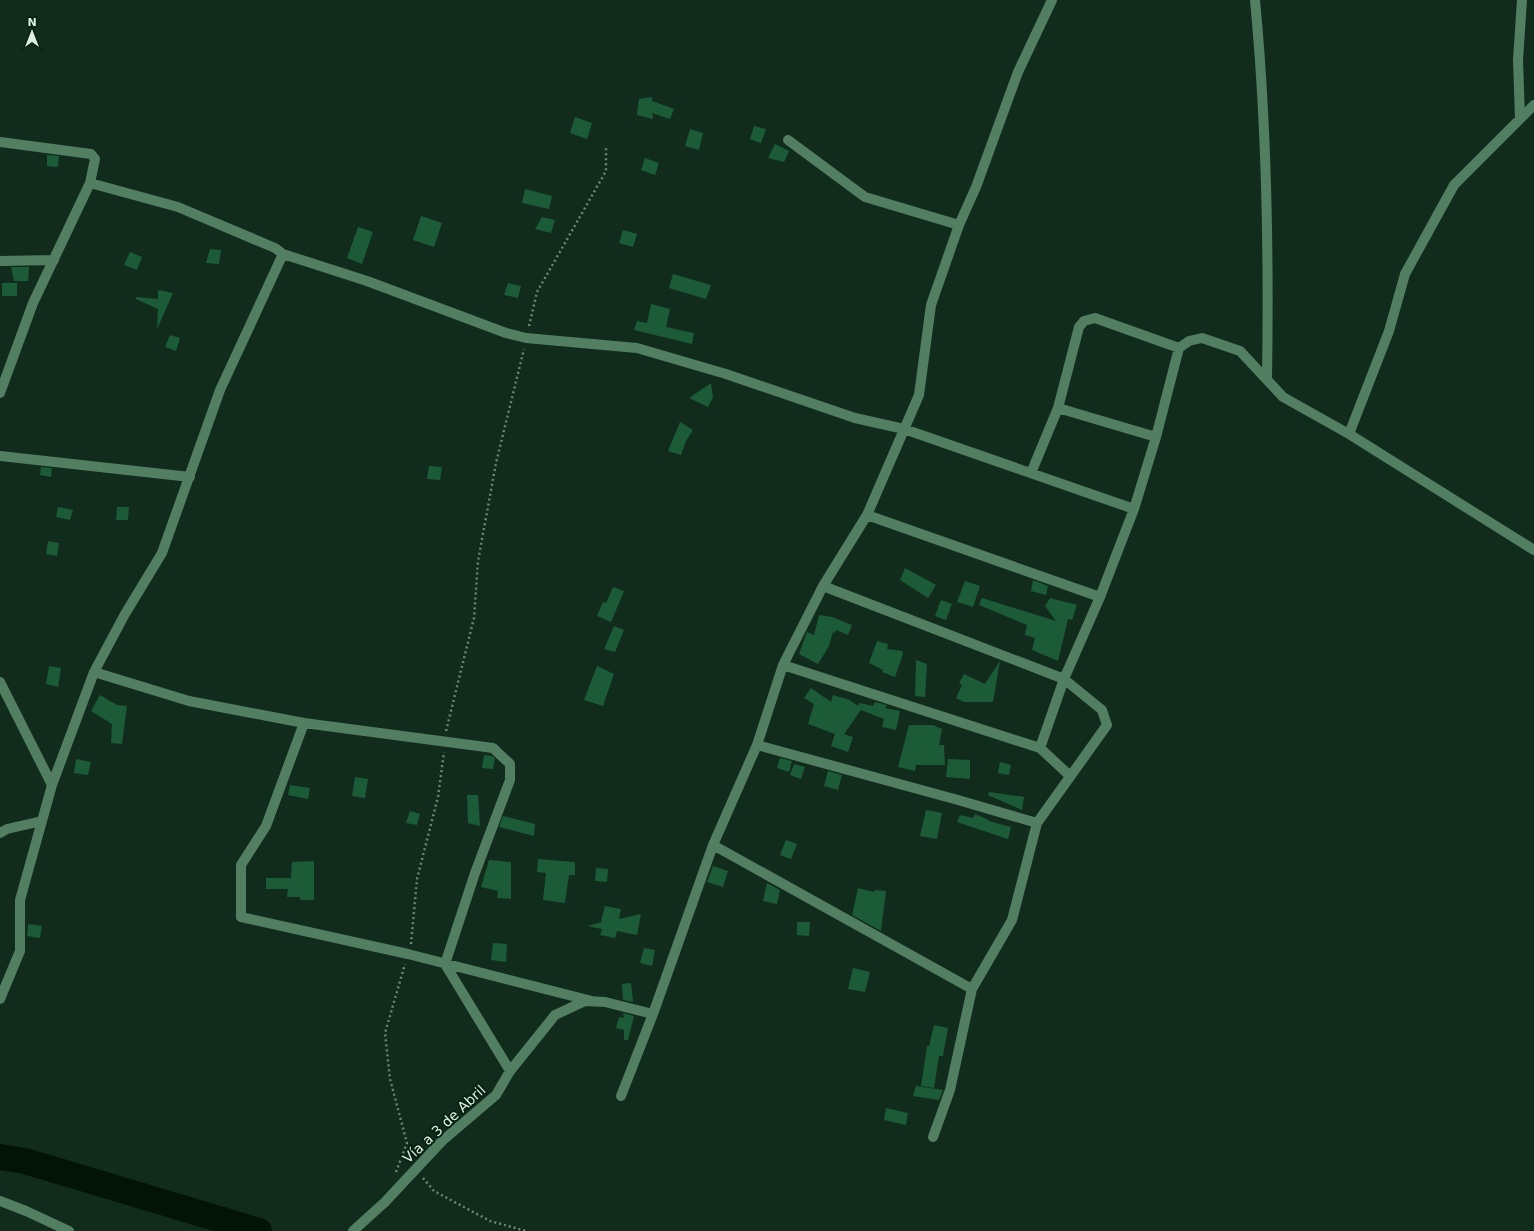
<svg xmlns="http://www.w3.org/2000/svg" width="1534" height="1231" font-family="'DejaVu Sans',sans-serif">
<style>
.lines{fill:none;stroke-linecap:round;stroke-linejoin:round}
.river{stroke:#021308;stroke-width:26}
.building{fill:#1c5b38}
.path{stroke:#6e8475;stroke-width:2.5;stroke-dasharray:2 3;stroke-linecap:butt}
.minor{stroke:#527e62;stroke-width:10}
.labels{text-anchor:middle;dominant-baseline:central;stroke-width:4;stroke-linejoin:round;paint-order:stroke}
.street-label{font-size:14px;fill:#deeee2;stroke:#062213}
</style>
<rect width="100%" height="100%" fill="#112c1c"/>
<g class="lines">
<path class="river" d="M0 1157 25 1161 259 1231"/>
</g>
<path class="building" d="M652 97V101L674 109 670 119 652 113 653 119 637 115 639 99Z
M575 117 592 123 587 139 570 133Z
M754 126 766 129 761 143 750 139Z
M690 129 703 133 699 150 685 146Z
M775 144 789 151 784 162 768 158Z
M47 155 59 156 58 167 47 166Z
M645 158 659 163 655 175 641 170Z
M525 189 552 196 549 209 522 203Z
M421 216 442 223 434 247 413 240Z
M542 217 555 220 551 233 535 229Z
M358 227 373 232 362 264 347 258Z
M623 230 637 234 633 247 619 243Z
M210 249 221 250 219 264 206 263Z
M130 252 142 257 137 270 124 265Z
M11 267H29L28 281H14Z
M673 274 711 285 706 299 669 288Z
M2 283H17V296H2Z
M508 283 521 286 518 298 504 295Z
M158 290 173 293 157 329 158 309 136 299V297L158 299Z
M651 304 670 309 666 327 694 333 692 344 634 330 637 321 647 323Z
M170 335 180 338 176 351 165 347Z
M711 383 713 397 708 407 689 398Z
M680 422 693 430 686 441 681 455 668 451Z
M429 466 442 467 440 480 427 479Z
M41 467 52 468 51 477 40 475Z
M58 507 73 510 70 520 56 517Z
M117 507H129L128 520H116Z
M48 541 59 543 57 556 46 554Z
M905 568 936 585 928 598 900 580Z
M1033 580 1048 586 1046 595 1031 591Z
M965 581 980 586 973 607 957 602Z
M613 587 624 591 611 622 597 616 603 602 606 603Z
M982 598 1056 621 1045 606 1050 598 1077 605 1072 620 1068 619 1058 661 1032 650 1035 638 1025 635 1027 625 979 605Z
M941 600 952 604 946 620 935 616Z
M819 615 832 617 852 625 848 635 836 630 835 633 833 632 829 646 818 664 799 654 807 632 814 635Z
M614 626 624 630 615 652 604 649Z
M877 641 888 644 887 649 902 651 903 654 895 677 882 672 883 670 869 663Z
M916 660 927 664 925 697 915 696Z
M1000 661 993 702H964L956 698 962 685 959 683 964 674 985 684Z
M49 666 61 668 58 687 46 684Z
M597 666 614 674 603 706 584 700Z
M811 688 831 702 833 695 850 700 858 706 859 703 873 706 875 702 887 705 885 708 900 711 896 730 882 727 884 719 861 710 844 734 853 737 848 752 831 746 835 734 808 724 814 704 804 698Z
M100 695 117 705 127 706 122 744 111 743 112 724 91 711Z
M909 725H933L942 729 939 745H944L945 765H916L915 771 898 767Z
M484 755 492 756 495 758 493 769 482 768Z
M780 758 792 761 789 772 777 768Z
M76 759 91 762 88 775 74 773Z
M948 759 970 760V779L946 777Z
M1000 762 1011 765 1009 775 998 773Z
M794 764 805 767 801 779 790 775Z
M828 771 842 775 838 790 824 786Z
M355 777 368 779 365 798 352 796Z
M290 785 310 788 308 799 288 795Z
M989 792 1024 797 1022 810 988 795Z
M467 795H478L480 826 468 823Z
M926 810 942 813 937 839 920 836Z
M410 811 420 814 417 825 406 823Z
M975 814 989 820V821L1011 827 1008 839 957 822 960 815 973 818Z
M503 816 535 824 534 836 499 827Z
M786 840 797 844 791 859 780 855Z
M538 859 575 862V875H569L565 903 543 900 546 873 537 872Z
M489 860 511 862V899L497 898 498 891 481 887Z
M314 861V900H300V897H287L288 889H266V878H291L292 862Z
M713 866 728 871 723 887 707 882Z
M596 868 608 869 607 882 595 881Z
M767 883 780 890 777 904 763 901Z
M858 888 874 892 875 890 886 891 881 931 852 915Z
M605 906 621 909 619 919 641 914 637 935 617 931 615 938 600 935 602 929 587 926 603 922 601 921Z
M797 922H810L809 936 797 935Z
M28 924 42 926 40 938 27 936Z
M493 943 507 944 506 962 491 960Z
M644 948 655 950 652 966 640 963Z
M853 968 870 972 865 992 848 989Z
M631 983 633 1002 623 1000 622 984Z
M623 1013 634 1016 628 1040H624V1030L616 1028 619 1017 624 1018Z
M934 1025 948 1028 943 1056H939L934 1088 921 1086 927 1046H929Z
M916 1086 943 1090 939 1100 913 1096Z
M886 1108 908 1113 906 1125 884 1120Z"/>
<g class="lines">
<path class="path" d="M529 326 537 292 606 171V148
M446 731 474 618 478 561 496 463 524 349
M411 944 417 879 438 797 444 752
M396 1172 407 1143 390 1079 385 1033 405 964
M423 1178 434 1191 490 1221 526 1231"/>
<path class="minor" d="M1255 0C1267 126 1269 253 1267 379
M1520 119 1518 60 1522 0
M788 140 865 197 959 225
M0 142 91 154 95 159 90 183 33 303 0 393
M90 183 178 207 275 248 283 254 367 281 506 333 526 338 637 348 726 374 855 418 904 429 1134 509
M0 261 54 260
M1058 408 1156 437
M1349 434 1389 331 1405 274 1454 185 1534 105
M0 456 190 477
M1031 473 1058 408 1079 327 1084 321 1095 318 1179 348 1189 341 1202 338 1240 351 1283 397 1349 434 1534 550
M867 515 1100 597
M823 586 1064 679 1102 710 1107 725 1037 823 1012 920 972 989 950 1090 933 1137
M783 665 1040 748 1070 776
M94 672 189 701 304 723 493 748 510 764V780L475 873 445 964 510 1071
M0 682 52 785
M304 723 266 826 241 865V917L408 954 592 1001
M757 745 958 800 1037 823
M1040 748 1064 679 1100 597 1134 509 1156 437 1179 348
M0 833 7 829 42 821
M713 845 972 989
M0 999 20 951V900L42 821 52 785 94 672 125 614 162 553 220 390 283 254
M621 1096 653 1014 713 845 757 745 783 665 823 586 867 515 919 395 931 305 959 225 976 187 1018 72 1052 0
M0 1201 26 1211 69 1231
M353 1231 385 1202 442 1141 496 1095 510 1071 555 1015 585 1001 605 1002 653 1014"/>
</g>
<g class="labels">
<g class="street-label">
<text transform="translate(444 1124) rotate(-43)">Vía a 3 de Abril</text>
</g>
</g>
<g transform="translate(32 32)" stroke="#062213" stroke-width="3" paint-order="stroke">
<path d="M0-3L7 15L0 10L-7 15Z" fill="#deeee2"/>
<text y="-6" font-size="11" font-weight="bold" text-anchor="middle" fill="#deeee2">N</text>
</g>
</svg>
